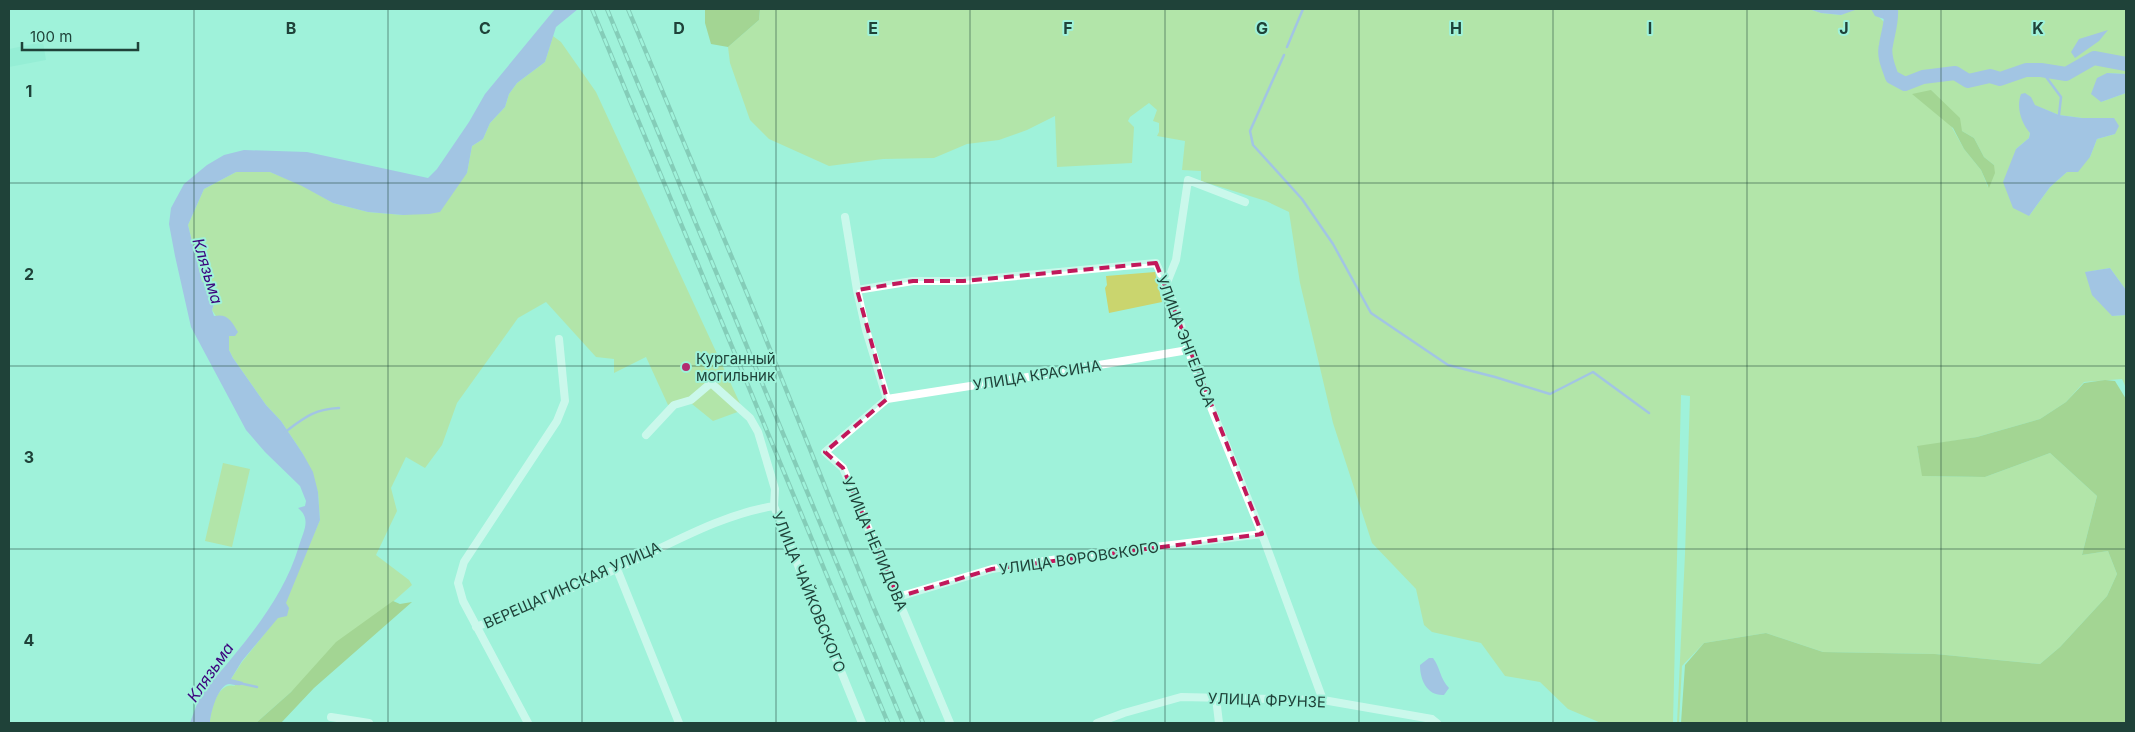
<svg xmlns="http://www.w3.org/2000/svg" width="2135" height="732" font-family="Inter,sans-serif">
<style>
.built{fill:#8ae9ce}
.green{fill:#cad56e;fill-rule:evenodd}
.forest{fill:#a8b23d}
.water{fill:#a68eee}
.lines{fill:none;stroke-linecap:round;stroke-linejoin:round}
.stream{stroke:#a68eee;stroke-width:2.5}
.river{stroke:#a68eee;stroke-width:14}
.minor{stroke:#fff;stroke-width:8}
.rail-casing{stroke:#64a08f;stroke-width:4.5}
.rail{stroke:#9ff2da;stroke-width:2.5;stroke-dasharray:8;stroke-linecap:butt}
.marked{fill:none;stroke:#c2185b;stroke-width:4;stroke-dasharray:10 6;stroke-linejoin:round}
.grid{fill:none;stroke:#1f4239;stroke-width:1;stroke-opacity:0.55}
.poi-dot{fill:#b22c70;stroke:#9ff2da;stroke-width:2}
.labels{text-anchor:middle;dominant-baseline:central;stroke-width:4;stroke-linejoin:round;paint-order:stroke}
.street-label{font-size:15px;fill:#1f4239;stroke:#9ff2da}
.poi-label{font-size:15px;fill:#1f4239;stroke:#9ff2da;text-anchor:start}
.water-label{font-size:16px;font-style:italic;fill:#3c047d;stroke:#9ff2da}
.grid-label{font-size:16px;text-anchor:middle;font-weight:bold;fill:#1f4239;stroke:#9ff2da;stroke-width:4;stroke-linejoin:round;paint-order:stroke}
</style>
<rect width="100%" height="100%" fill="#9ff2da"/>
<path class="built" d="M43 42 46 60 9 67V49Z"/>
<path class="green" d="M760 9H1809L1821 13 1841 15 1852 10 1871 9 1887 25 1885 42H1887L1896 24V9H2126V74L2107 73 2101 102 2126 93V290L2110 268 2086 272 2112 316 2126 315V388L2122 379 2084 382 2066 402 2040 419 1977 437 1917 447 1923 476 1985 477 2050 453 2097 496 2082 555 2108 551 2117 574 2107 596 2060 647 2040 664 1935 654 1823 652 1766 633 1704 643 1682 666 1679 723H1677L1685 554 1690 396 1681 395 1673 723H1601L1568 709 1540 682 1505 676 1481 643 1432 632 1424 625 1416 589 1372 543 1333 423 1300 283 1289 212 1266 201 1201 181V171L1182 170 1185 141 1157 136 1159 132V123L1153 121 1157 110 1149 103 1130 117 1128 121 1134 127 1132 163 1057 167 1055 116 1027 130 999 140 967 144 934 158 883 159 829 166 769 139 750 120 730 63 728 47 759 20ZM1931 90 1962 131 1974 138 1984 157 1994 165 1988 187 1981 170 1964 149ZM2034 105 2059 115 2082 118H2114L2115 134 2097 139 2090 157 2067 172 2050 187 2029 216 2016 149 2029 138Z
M553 36 561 42 596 92 743 410 713 421 687 400 668 405 646 357 614 373V359L596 357 546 302 518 318 457 403 442 445 425 468 406 457 391 488 397 511 376 555 409 580 412 585 256 723H210C210 710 218 681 235 686L231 679 242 662 278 617 320 520 318 492 303 454 281 421 266 405 233 358 229 350V336L212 310 216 299 214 290 202 282 188 225 204 189 236 172H270L302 185 333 203 368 212 403 215 467 173 472 146 483 139 490 123 505 107 509 94 517 83 545 62Z
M1155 272 1162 302 1109 313 1105 288 1107 285 1106 276Z
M223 463 250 469 232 547 205 541Z"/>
<path class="forest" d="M705 9H760L759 20 728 47 711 44 705 23Z
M1931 90 1960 118 1962 131 1974 138 1984 157 1994 165 1995 173 1989 188 1981 170 1964 149 1953 128 1912 94Z
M2105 380 2115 381 2126 399V723H1681L1685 665 1704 643 1766 633 1823 652 1935 654 2040 664 2060 647 2107 596 2117 574 2108 551 2082 555 2097 496 2050 453 1985 477 1922 476 1917 446 1977 437 2040 419 2066 402 2084 383Z
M393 601 400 604 412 602 314 688 281 723H256L291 692 336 642Z"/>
<path class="water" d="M555 9H578L556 27 545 62 517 83 509 94 505 107 490 123 483 139 472 146 467 173 440 212 429 214 403 215 368 212 333 203 302 186 270 172H236L204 189 188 225 202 282C205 283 212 283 214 285 218 291 214 304 212 310L214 316C228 313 232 322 238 332L235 336H229V350L233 358 266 405 281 421 303 454 313 472 318 492 320 520 286 603 289 608 287 616 278 618 242 661 231 679 243 682 241 685C237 686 232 684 229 684 218 685 210 714 210 723H190C193 715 196 705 200 698 208 684 221 672 231 659 260 624 286 589 299 546 303 532 312 519 298 508L305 506 306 501 300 486 265 452 246 430 191 327 175 256 169 224 171 208 184 184 207 165 224 155 244 150 307 152 428 178 437 169 469 122 485 94Z
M1809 9H1858L1841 15 1821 13Z
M1871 9H1896V24L1888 42H1885L1887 29 1884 19 1875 16Z
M2108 30 2099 41 2075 58 2071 52 2079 39Z
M2107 73 2126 74V93L2101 102 2091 94 2097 78Z
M2025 93 2031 97 2035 105 2059 115 2082 118H2114L2119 126 2115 134 2097 139 2090 157 2078 172H2067L2050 187 2029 216 2013 208 2003 182 2016 149 2029 138 2030 133C2021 123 2016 107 2021 94Z
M2110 268 2126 290V315L2112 316 2092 295 2085 272Z
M1429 658H1433C1440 667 1440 679 1449 688L1444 695C1427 696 1420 680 1420 665Z"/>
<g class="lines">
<path class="stream" d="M1287 47 1303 9
M1284 55 1250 131 1253 145 1302 199 1333 244 1371 313 1448 365 1495 377 1550 394 1593 372 1649 413
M2041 70 2061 97 2059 115
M285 432C304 418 314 409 339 408
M239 683 257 687"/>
<path class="river" d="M1891 9C1892 23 1888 32 1886 45 1883 56 1889 68 1892 77L1905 84 1923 77 1955 73 1968 81 1990 76 2000 79 2026 70H2041L2066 74 2094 58 2126 64"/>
<path class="minor" d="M845 217 857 290 866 330 887 399 825 452 843 468 950 723
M1166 285 1176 260 1188 180 1245 202
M857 290 913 281H963L1156 263 1176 308 1188 350 1262 534 1323 700
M887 399 1028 377 1188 350
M646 435 674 405 691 400 711 383 750 418 758 432 775 489 774 506 862 723
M617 569 679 723
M898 597 992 569 1065 558 1262 534
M476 627C523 608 570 590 616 569 668 546 718 515 774 506
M1216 698 1219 723
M331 717 369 723
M528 723 463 601 458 583 464 562 557 421 565 401 559 339
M1097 723 1124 713 1181 697 1323 700 1432 719 1437 723"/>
<g class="rail-casing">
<path id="rail" d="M592 9 888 723
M607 9 903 723
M628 9 761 327 873 606 923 723"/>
</g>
<use href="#rail" class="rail"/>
</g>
<path d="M0 0H2135V732H0ZM1156 263 1262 534 992 569 898 597 843 468 825 452 887 399 857 290 913 281H963Z" fill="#9ff2da" fill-opacity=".55" fill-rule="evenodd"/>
<path class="marked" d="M1156 263 1262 534 992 569 898 597 843 468 825 452 887 399 857 290 913 281H963Z"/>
<path class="grid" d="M194 9V723M388 9V723M582 9V723M776 9V723M970 9V723M1165 9V723M1359 9V723M1553 9V723M1747 9V723M1941 9V723M9 183H2126M9 366H2126M9 549H2126"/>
<circle class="poi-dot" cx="686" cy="367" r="5"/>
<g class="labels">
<g class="street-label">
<text transform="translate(1186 341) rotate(69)">УЛИЦА ЭНГЕЛЬСА</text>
<text transform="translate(1037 375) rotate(-9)">УЛИЦА КРАСИНА</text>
<text transform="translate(875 544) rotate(67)">УЛИЦА НЕЛИДОВА</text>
<text transform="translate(1079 558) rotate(-8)">УЛИЦА ВОРОВСКОГО</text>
<text transform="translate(572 585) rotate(-24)">ВЕРЕЩАГИНСКАЯ УЛИЦА</text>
<text transform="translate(809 592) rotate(68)">УЛИЦА ЧАЙКОВСКОГО</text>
<text transform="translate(1267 700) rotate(2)">УЛИЦА ФРУНЗЕ</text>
</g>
<g class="poi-label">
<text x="696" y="358">Курганный<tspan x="696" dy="17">могильник</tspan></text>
</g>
<g class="water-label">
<text transform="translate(208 271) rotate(73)">Клязьма</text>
<text transform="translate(210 672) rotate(-55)">Клязьма</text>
</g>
</g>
<g class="grid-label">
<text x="291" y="34">B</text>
<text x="485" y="34">C</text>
<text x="679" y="34">D</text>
<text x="873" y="34">E</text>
<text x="1068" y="34">F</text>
<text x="1262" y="34">G</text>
<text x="1456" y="34">H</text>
<text x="1650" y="34">I</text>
<text x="1844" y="34">J</text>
<text x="2038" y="34">K</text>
<text x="29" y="97">1</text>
<text x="29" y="280">2</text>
<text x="29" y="463">3</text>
<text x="29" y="646">4</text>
</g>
<rect width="2135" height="732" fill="none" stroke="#1f4239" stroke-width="20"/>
<path d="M22 42v8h116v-8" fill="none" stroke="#1f4239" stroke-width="2.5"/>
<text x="30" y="42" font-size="15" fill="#1f4239" stroke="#9ff2da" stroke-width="4" paint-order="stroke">100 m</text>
</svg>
